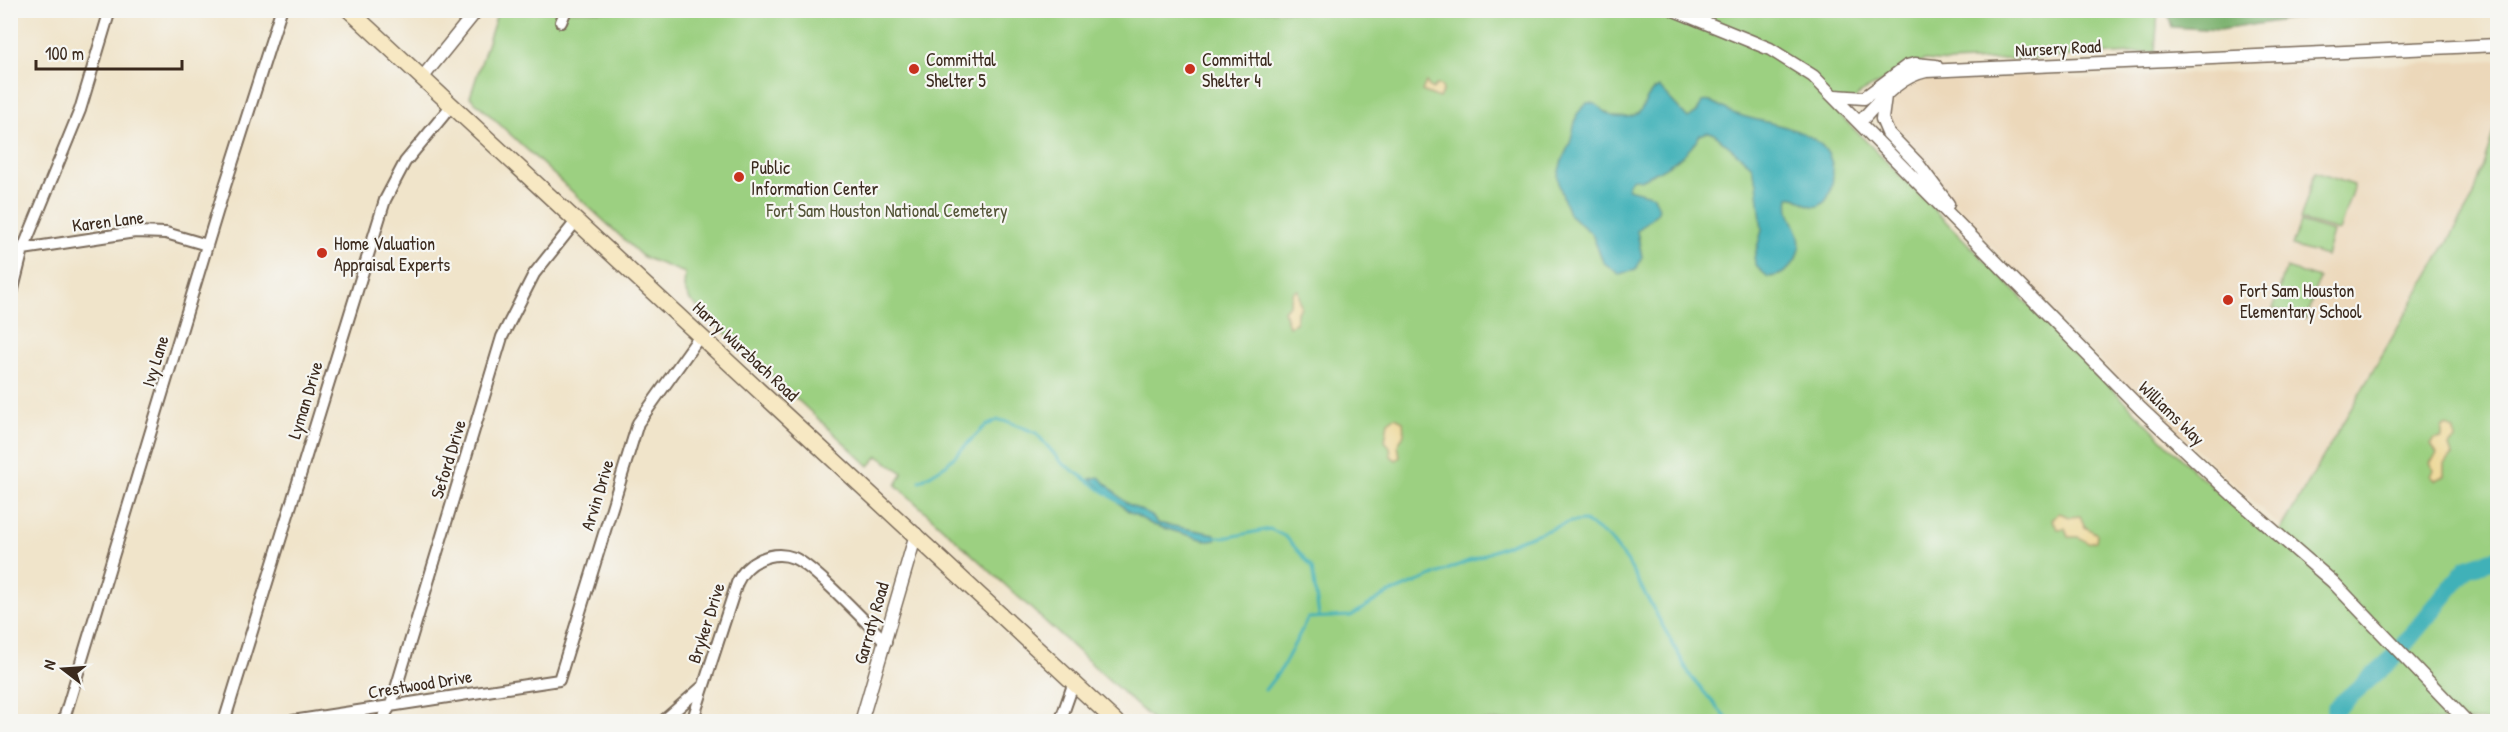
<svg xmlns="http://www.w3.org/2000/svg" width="2508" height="732" font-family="'Patrick Hand',sans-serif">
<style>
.built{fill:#ecd8ba}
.green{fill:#9cd081;stroke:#6c7d50;stroke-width:1.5}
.forest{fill:#7db26f;stroke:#5c6e46;stroke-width:1.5}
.sand{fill:#eeda9e;stroke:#94825e;stroke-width:1.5}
.water{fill:#41b1b8;stroke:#3e6e6b;stroke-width:1.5}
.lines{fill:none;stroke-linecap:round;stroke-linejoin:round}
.stream{stroke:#41b1b8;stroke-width:3}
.river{stroke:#41b1b8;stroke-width:18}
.minor-casing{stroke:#7a6b5a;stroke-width:14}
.tertiary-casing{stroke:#7a6b5a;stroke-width:15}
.secondary-casing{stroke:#7a6b5a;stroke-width:18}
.minor{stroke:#fff;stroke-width:10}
.tertiary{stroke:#fff;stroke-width:12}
.secondary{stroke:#f7e8c3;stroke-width:15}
.poi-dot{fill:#c8321e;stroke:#f6f6f2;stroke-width:2}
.labels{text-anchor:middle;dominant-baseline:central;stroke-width:4.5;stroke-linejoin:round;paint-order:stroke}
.street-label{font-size:18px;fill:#3b2a1e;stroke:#f6f6f2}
.poi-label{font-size:18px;fill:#3b2a1e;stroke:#f6f6f2;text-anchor:start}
.park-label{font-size:18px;fill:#535437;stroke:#f6f6f2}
</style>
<rect width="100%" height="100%" fill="#f6f6f2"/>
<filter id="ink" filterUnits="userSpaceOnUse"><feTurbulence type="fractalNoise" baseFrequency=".0167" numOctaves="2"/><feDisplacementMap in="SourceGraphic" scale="12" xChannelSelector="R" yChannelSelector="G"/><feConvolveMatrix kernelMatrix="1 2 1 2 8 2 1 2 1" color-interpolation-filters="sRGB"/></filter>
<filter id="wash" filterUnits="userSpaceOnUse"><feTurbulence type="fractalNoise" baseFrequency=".008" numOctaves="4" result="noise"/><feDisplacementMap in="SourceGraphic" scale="24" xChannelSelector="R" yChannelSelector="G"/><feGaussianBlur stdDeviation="1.35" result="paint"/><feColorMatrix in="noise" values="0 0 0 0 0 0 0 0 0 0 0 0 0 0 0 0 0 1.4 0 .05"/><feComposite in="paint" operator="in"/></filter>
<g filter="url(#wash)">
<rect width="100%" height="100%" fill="#f0e4ca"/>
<path class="built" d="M2497 60V120L2473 198 2282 528 2080 342 1964 216 1928 168 1895 134 1889 119 1892 102 1900 91 1923 78 2060 74 2081 79Z"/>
<path class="green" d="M498 11H2158L2155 52 1950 62 1925 60 1860 93 1841 116 2193 470 2275 540 2473 198 2497 120V721H1154L896 485 903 473 878 456 869 466 690 300 684 288 685 273 643 257 470 97Z
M2315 172 2354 185 2339 231 2300 220Z
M2300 222 2333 232 2326 256 2292 246Z
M2286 268 2319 278 2306 319 2273 309Z"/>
<path class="forest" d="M2167 11V10L2341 11 2220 30 2172 27Z"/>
<path class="sand" d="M1426 82 1432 90 1436 85H1441L1443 90 1439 98 1422 91Z
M1298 290 1301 307 1297 312 1296 323 1289 326 1284 311 1290 304 1293 292Z
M1395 417 1403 421 1404 434 1398 445 1400 457 1396 460 1391 456 1390 447 1385 441 1388 422Z
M2447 425 2454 430 2455 439 2449 446 2452 455 2444 464V476L2435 480 2431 476 2434 470 2430 463 2437 454 2431 445 2435 439 2442 438V428Z
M2059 513 2070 517 2080 516 2085 527 2097 534 2096 541 2088 543 2079 537H2068L2065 528 2058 529 2052 520Z"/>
<path class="water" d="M1659 87 1688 118 1697 112 1702 102C1714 99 1725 111 1736 114 1772 127 1842 127 1832 184 1831 192 1827 203 1818 206 1806 209 1798 194 1789 197 1786 215 1795 221 1799 237 1803 257 1788 277 1768 277L1757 267 1754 258 1762 230 1757 183 1751 165 1714 134 1708 132 1700 135C1690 155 1661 171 1640 180L1633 178 1628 183V189L1654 196 1659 208 1657 213 1637 231 1642 257 1636 270 1619 274 1603 262 1592 234 1569 214 1559 185 1558 175 1562 160 1570 143 1577 114 1587 103C1600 101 1603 116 1616 117 1652 120 1637 98 1659 87Z
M1099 477 1126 503 1152 516 1157 523 1215 534 1216 540 1209 541 1153 525 1128 511 1090 479Z"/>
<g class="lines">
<path class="stream" d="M920 481 946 465 985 426 998 420 1009 422 1036 433 1062 463 1119 502
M1212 537H1229L1270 529 1286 537 1312 567 1319 616
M1265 690 1282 668 1308 618 1351 616 1383 596 1520 540 1570 522 1585 521 1609 538 1627 561 1691 677 1730 722
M2328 722 2335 709 2344 722"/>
<path class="river" d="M2335 709 2392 659 2467 568 2498 558"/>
</g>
</g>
<g filter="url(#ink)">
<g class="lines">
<g class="minor-casing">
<path id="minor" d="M561 22 566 10
M10 251 135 232 166 233 207 245
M10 301 23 249 80 110 110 10
M63 722 225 186 281 10
M224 722 385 200 405 162 452 105
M286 722 559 680 638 423 700 336
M380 722 391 705 502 337 534 274 577 220
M662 722 702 687
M692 722 737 583C746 562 772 549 794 558 815 567 866 623 886 642
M1060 722 1074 682"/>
</g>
<g class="tertiary-casing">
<path id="tertiary" d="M1674 10 1770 49 1813 76 2141 409 2236 498 2333 582 2467 722
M422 78 477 10
M1835 96 1864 98 1907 66 1915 64 1936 66
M1885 96 1882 119 1888 133 1918 164 1948 204
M1860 122C1879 102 1897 77 1926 71L2498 45
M861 722 916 534"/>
</g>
<g class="secondary-casing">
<path id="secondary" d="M349 10 1116 722"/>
</g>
<use href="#minor" class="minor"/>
<use href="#tertiary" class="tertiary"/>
<use href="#secondary" class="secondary"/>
</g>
</g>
<g class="poi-dot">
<circle cx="914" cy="69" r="6"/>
<circle cx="1190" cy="69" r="6"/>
<circle cx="739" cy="177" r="6"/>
<circle cx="322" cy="253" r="6"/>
<circle cx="2228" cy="300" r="6"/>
</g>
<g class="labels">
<g class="street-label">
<text transform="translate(2058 48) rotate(-3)">Nursery Road</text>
<text transform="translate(108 221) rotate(-7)">Karen Lane</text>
<text transform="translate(746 351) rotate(43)">Harry Wurzbach Road</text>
<text transform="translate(155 361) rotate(-73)">Ivy Lane</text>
<text transform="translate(305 400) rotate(-73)">Lyman Drive</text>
<text transform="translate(2172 413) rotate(44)">Williams Way</text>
<text transform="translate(448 459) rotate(-73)">Seford Drive</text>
<text transform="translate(597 495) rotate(-73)">Arvin Drive</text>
<text transform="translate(706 623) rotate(-72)">Bryker Drive</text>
<text transform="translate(871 623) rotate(-74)">Garraty Road</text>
<text transform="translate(420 684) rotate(-9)">Crestwood Drive</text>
</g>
<g class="poi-label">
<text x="926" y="59">Committal<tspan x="926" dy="21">Shelter 5</tspan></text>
<text x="1202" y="59">Committal<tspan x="1202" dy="21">Shelter 4</tspan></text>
<text x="751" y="167">Public<tspan x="751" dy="21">Information Center</tspan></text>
<text x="334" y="243">Home Valuation<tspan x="334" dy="21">Appraisal Experts</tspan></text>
<text x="2240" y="290">Fort Sam Houston<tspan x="2240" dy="21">Elementary School</tspan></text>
</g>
<g class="park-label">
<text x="887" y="210">Fort Sam Houston National Cemetery</text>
</g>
</g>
<rect width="2508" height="732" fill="none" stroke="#f6f6f2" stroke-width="36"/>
<g transform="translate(63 669) rotate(287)" stroke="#f6f6f2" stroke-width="4.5" paint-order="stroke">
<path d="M0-4.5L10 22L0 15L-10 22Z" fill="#3b2a1e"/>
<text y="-9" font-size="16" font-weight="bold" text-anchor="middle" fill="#3b2a1e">N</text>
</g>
<path d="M36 60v9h146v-9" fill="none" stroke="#3b2a1e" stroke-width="3"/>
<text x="45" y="60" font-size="18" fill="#3b2a1e" stroke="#f6f6f2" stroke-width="4.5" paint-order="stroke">100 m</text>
</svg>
